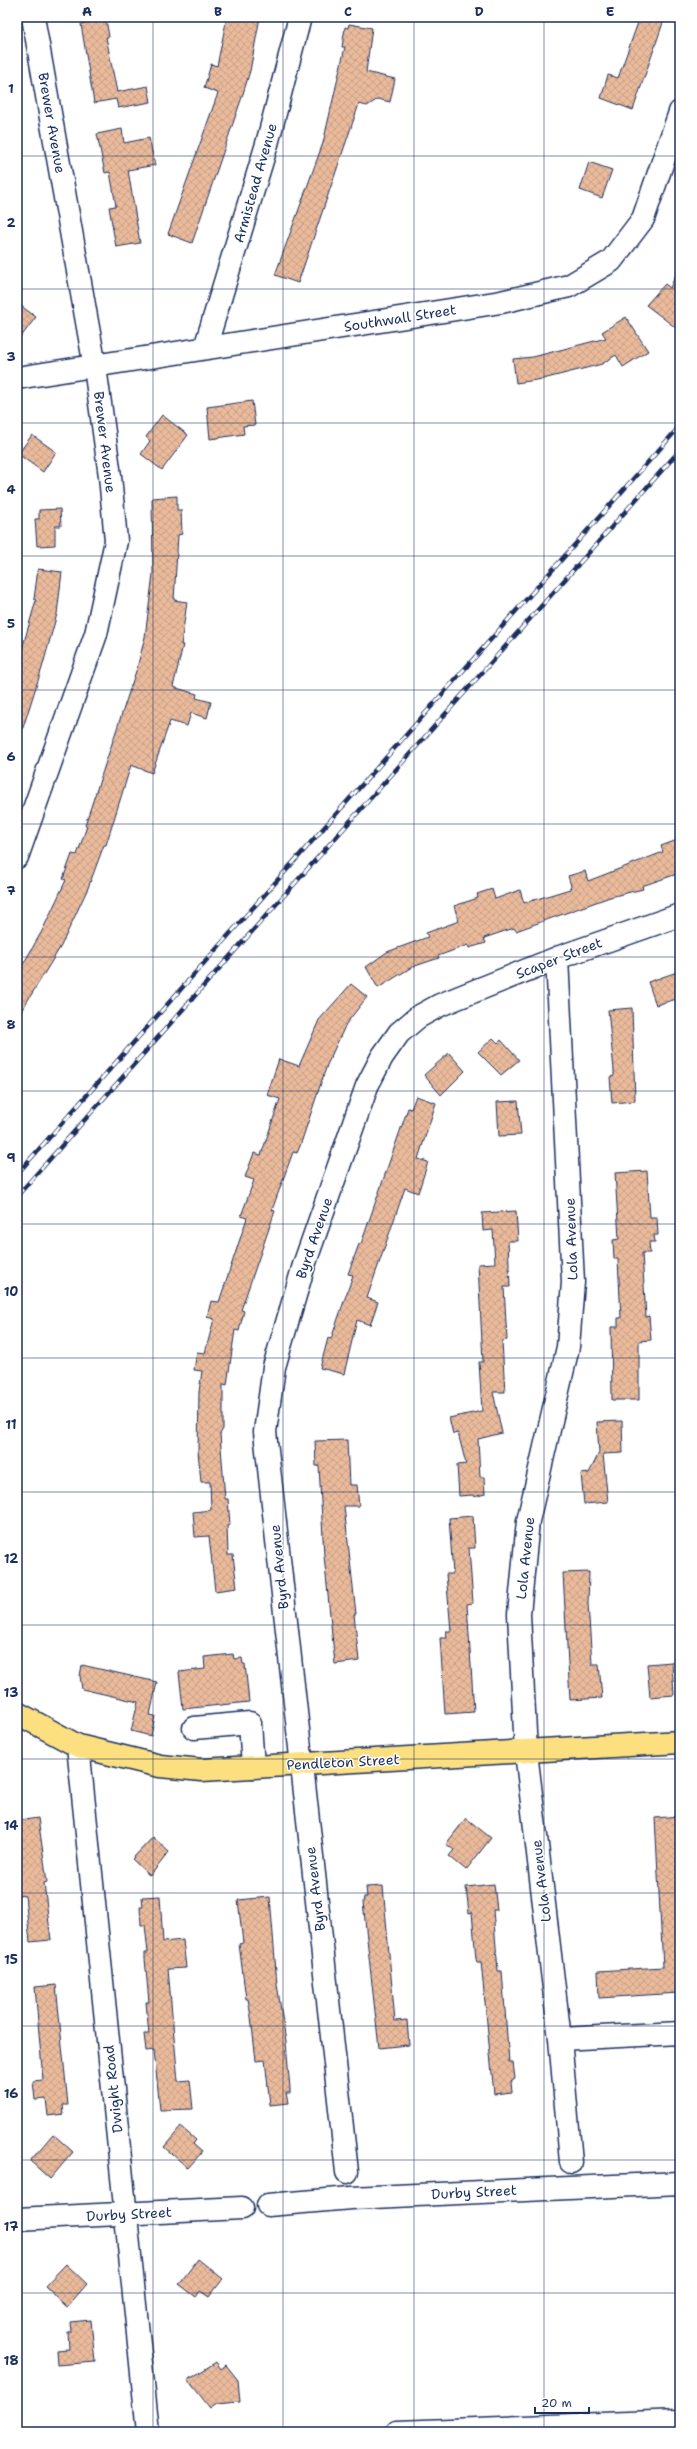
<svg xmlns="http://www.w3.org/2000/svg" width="697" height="2449" font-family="'Shantell Sans',sans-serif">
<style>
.building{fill:url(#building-cross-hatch);stroke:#1b2f5e}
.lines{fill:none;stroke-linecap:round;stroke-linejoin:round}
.minor-casing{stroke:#1b2f5e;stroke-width:25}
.major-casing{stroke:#1b2f5e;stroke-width:25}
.minor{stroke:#fff;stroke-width:22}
.major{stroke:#fce080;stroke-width:22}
.rail-casing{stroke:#1b2f5e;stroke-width:4.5}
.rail{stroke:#fff;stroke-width:3;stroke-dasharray:9;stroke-linecap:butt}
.grid{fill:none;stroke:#1b2f5e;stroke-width:1;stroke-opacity:0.55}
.labels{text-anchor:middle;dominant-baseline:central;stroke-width:3;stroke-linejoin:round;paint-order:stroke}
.street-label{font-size:14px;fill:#1b2f5e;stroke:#fff}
.neatline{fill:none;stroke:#1b2f5e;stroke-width:1.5}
.grid-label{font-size:13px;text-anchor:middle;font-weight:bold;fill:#1b2f5e}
</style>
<defs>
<pattern id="building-cross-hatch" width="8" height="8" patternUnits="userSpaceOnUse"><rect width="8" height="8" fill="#eaba9b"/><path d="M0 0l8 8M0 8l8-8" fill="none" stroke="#c8a088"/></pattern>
</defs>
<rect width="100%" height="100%" fill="#fff"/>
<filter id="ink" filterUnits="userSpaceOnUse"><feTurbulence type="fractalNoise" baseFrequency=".025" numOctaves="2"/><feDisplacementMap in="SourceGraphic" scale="8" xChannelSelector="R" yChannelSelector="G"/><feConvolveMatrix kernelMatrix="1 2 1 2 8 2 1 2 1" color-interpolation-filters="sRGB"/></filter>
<g filter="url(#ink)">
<path class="building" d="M227 17H260L250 71 242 97 192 243 168 234 218 93 204 88 211 64 217 66Z
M640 17H665L633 110 601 98 608 75 618 78Z
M106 19 109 37H106L117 92 148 86 151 102 118 108 116 99 94 103 81 24Z
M349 24 372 28 366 72 395 79 390 102 378 99 367 106 359 104 298 283 275 275 323 143 345 47H342L345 27 348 28Z
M122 129 124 143 149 138 155 165 128 170 140 243 116 247 109 207 116 206 110 172 105 173 97 134Z
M589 162 612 170 602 198 580 190Z
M680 265V331L646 305 665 284 670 288Z
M17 303 36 317 17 342Z
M626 317 648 351 623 367 616 355 602 364 543 379 516 383 513 359 533 357 606 338 602 332Z
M252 401 255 425 243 426 244 434 210 439 207 407Z
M162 415 188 435 162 470 141 454 150 441 146 437Z
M32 435 56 452 43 472 18 454Z
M177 496V510H181L182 534 178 535 174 600 187 602 181 645H183L173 687 197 694 196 698 211 702 207 718 191 713 187 726 170 721 152 773 131 765 106 845H104L88 888 61 946 17 1018V975L42 931 66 880 63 879 72 854 77 855 87 826 85 825 137 668 145 637 153 574 152 498Z
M60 509 61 526H55V545L37 546 35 519H39V510Z
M38 569 62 572 57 614 42 668 20 737 17 736V667L36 600 34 599Z
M680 839V873L642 886 643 889 610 897 516 931 514 928 484 938 486 943 469 948 468 945 438 956 439 958 412 967 378 988 366 967 387 952 428 937 426 933 459 921 454 906 478 898 477 894 492 889 495 899 520 890 524 903 570 889 571 886 568 876 585 871 588 881 663 852 661 846Z
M680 971V998L656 1005 648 982Z
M351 984 367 997 346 1024 327 1065 300 1146 297 1153 293 1152 272 1210 275 1211 241 1310 244 1311 239 1331 235 1330 227 1385 223 1384V1429L220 1434 225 1499H228L230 1525 227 1526 228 1555H233L237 1588 215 1591 209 1536 195 1537 193 1512 211 1510 210 1482H201L198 1451 199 1392 202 1371 194 1370 197 1352 205 1353 214 1319 207 1317 211 1301 219 1302 247 1218 241 1216 254 1180 245 1177 254 1153 261 1155 280 1099 267 1095 279 1059 299 1066 319 1020Z
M632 1008 635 1101 612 1103 610 1077 614 1076V1070L608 1010Z
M493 1038 498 1043 501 1040 519 1060 501 1075 478 1052Z
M449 1053 465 1071 441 1095 424 1075Z
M416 1096 436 1103 418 1159 428 1162 418 1193 405 1188 367 1298 378 1302 370 1325 357 1320 344 1374 320 1368 328 1338 331 1339 353 1275 348 1274 359 1244H361L408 1108 411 1109Z
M518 1101 521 1135 499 1136 497 1102Z
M647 1171 650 1217H657L658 1235H654L655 1242H649L650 1253H642L646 1317 649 1316 651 1340 639 1341V1400H612L611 1327H618V1318H621L618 1259H614L613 1240 619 1239 615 1173Z
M516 1211 518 1241H508L510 1287H504L507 1340 502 1341 505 1392H493L502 1433 478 1439 480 1477H484L485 1494 474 1497 473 1495 459 1496 457 1465 466 1464 458 1433 453 1434 449 1418 482 1411 479 1362H483L478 1264 495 1263 493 1230 483 1231 482 1213Z
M622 1421 623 1453 603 1454 608 1502 584 1504 581 1474 589 1473 599 1453 597 1422Z
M347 1440 349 1485H357L359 1506H344L356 1614H354L359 1661 335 1664 324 1556 319 1466H316L315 1441Z
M473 1516 475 1548H469L473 1603 467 1604 474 1712 445 1714 440 1638H447L446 1631H451L446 1574H453L449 1518Z
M589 1572 588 1604 592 1664H599L602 1698 570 1700 563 1573Z
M233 1654 234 1659 242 1658 243 1664H245L249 1702 183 1709 179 1672 205 1669 204 1657Z
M672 1662 674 1695 650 1697 647 1664Z
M82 1665 157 1682 150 1715 155 1716 151 1736 131 1731 138 1702 82 1689 80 1676Z
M680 1816 679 1993 599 1998 598 1971 663 1967 655 1818Z
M38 1818 44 1860 47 1882 44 1883 51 1940 30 1942 25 1896 17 1895V1821Z
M466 1818 491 1838 466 1870 449 1856 454 1850 446 1844Z
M153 1837 169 1852 150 1876 132 1859Z
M494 1884 497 1910H493L498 1971H502L509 2062H513L515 2079 511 2082 512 2092 494 2094 481 1962H477L476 1959 472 1912 469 1913 466 1887Z
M383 1886 395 2021 407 2020 409 2045 379 2048 363 1902 364 1897H367L366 1887Z
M160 1896 163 1942 183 1940 186 1968 168 1969 178 2081 190 2080 193 2109 160 2110 154 2050 146 2051 144 2034H149L146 2002H149L145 1959V1953H148L145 1925H141L140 1907H143L142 1897Z
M270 1897 277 1984 286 2042 290 2089V2093H286L288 2103 270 2105 265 2060 256 2061 251 2017 248 1999H246L239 1944 243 1943 238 1900Z
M56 1985 68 2105H63L64 2114 48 2116 46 2099 35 2100 33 2081 43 2080 35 1987Z
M181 2127 196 2140 193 2144 202 2152 188 2168 164 2147Z
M53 2134 73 2152 50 2179 30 2161Z
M198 2259 223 2279 209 2297 200 2291 196 2297 179 2284Z
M66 2264 87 2284 67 2307 45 2286Z
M91 2320 95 2362 57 2365 56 2350 69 2349 68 2332H71L70 2322Z
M216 2362 221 2369 226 2365 238 2380 240 2402 216 2404 210 2408 188 2380Z"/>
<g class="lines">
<g class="minor-casing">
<path id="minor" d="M205 348 267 144 300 17
M17 378 501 302 569 286 611 261 643 219 680 112
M17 857 96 634 116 541 110 476 95 367 33 17
M557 958 573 1282 568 1347 528 1521 519 1614 526 1752 560 2039 571 2162
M194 1728 250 1723 253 1767
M78 1746 148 2432
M560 2039 680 2033
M347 2172 265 1432 274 1367 304 1265 367 1086 382 1057 399 1033 418 1017 440 1005 557 958 680 915
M268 2205 351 2198 680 2183
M17 2219 242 2208
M397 2432 680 2421"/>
</g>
<g class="major-casing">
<path id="major" d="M17 1713 78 1746 160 1766 202 1770 680 1742"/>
</g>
<use href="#minor" class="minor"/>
<use href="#major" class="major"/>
<g class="rail-casing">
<path id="rail" d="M17 1174 680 426
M17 1196 680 450"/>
</g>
<use href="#rail" class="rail"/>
</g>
</g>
<path class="grid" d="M153 17V2432M283 17V2432M414 17V2432M544 17V2432M17 156H680M17 289H680M17 423H680M17 556H680M17 690H680M17 824H680M17 957H680M17 1091H680M17 1224H680M17 1358H680M17 1492H680M17 1625H680M17 1759H680M17 1893H680M17 2026H680M17 2160H680M17 2293H680"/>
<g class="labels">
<g class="street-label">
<text transform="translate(52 123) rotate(80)">Brewer Avenue</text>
<text transform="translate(255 183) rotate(-74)">Armistead Avenue</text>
<text transform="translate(400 318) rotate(-9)">Southwall Street</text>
<text transform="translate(105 442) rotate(83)">Brewer Avenue</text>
<text transform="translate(559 958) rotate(-21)">Scaper Street</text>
<text transform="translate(314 1238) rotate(-71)">Byrd Avenue</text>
<text transform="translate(571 1239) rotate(-92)">Lola Avenue</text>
<text transform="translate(525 1558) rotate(-84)">Lola Avenue</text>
<text transform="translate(279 1567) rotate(-96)">Byrd Avenue</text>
<text transform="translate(343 1762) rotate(-3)">Pendleton Street</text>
<text transform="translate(541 1881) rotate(-97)">Lola Avenue</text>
<text transform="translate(315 1889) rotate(-97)">Byrd Avenue</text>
<text transform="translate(113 2089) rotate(-96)">Dwight Road</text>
<text transform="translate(474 2192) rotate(-3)">Durby Street</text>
<text transform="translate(129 2214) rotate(-3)">Durby Street</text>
</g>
</g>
<rect width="697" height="2449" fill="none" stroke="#fff" stroke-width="44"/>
<path d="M535 2407v6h54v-6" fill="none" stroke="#1b2f5e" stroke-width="2"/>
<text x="541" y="2407" font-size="12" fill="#1b2f5e" stroke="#ffffff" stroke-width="3" paint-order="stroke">20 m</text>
<rect x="22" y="22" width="653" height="2405" class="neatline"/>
<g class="grid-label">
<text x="87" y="16">A</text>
<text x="218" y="16">B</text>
<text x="348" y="16">C</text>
<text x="479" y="16">D</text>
<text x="610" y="16">E</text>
<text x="11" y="93">1</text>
<text x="11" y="227">2</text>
<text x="11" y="361">3</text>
<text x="11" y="494">4</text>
<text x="11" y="628">5</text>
<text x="11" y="761">6</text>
<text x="11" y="895">7</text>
<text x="11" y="1029">8</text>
<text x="11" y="1162">9</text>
<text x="11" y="1296">10</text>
<text x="11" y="1429">11</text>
<text x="11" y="1563">12</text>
<text x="11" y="1697">13</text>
<text x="11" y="1830">14</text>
<text x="11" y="1964">15</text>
<text x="11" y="2098">16</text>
<text x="11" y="2231">17</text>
<text x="11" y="2365">18</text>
</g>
</svg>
